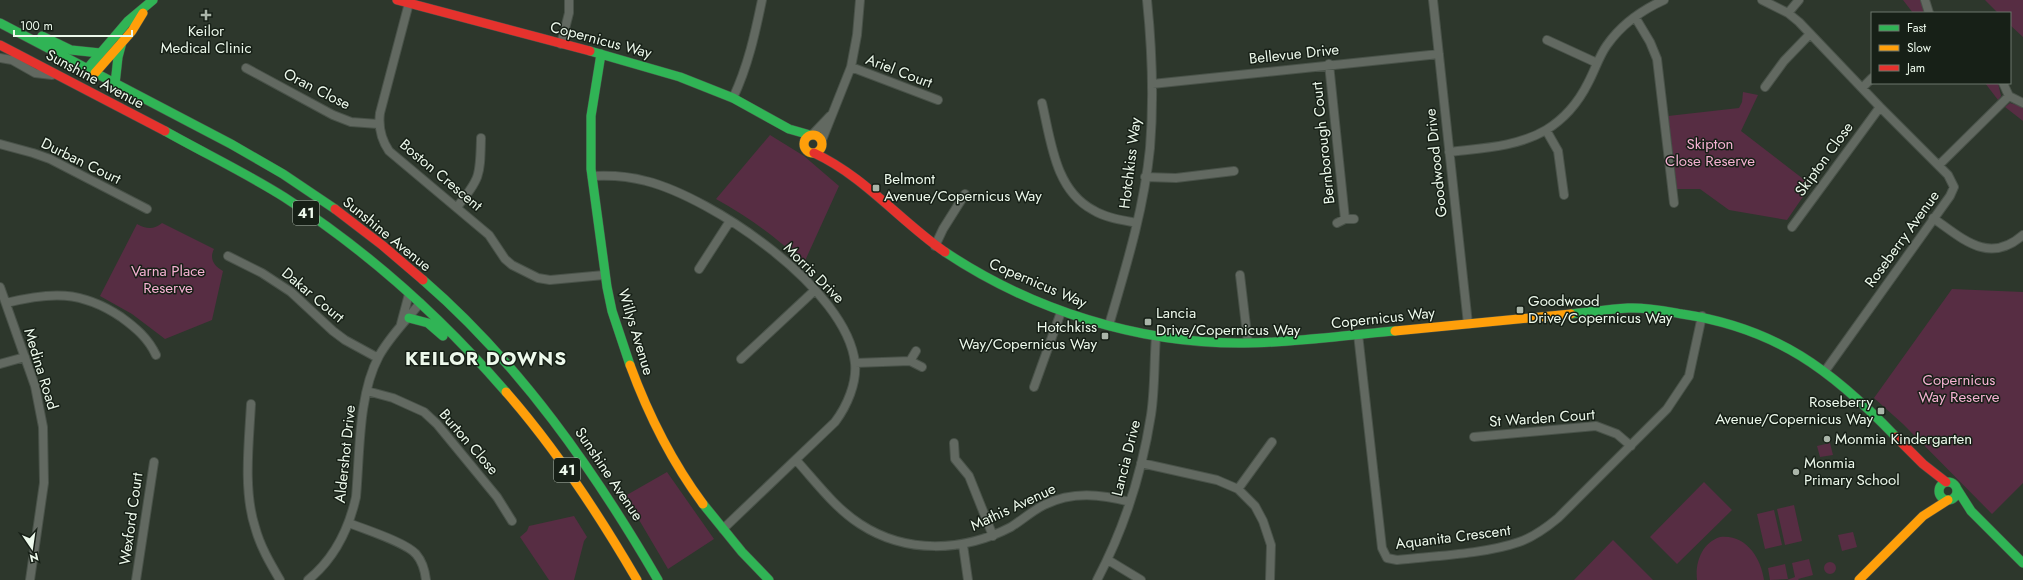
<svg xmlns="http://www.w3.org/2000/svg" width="2023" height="580" font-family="Jost,sans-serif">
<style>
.green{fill:#572d43}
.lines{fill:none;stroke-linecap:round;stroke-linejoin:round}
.street-casing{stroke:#495249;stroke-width:10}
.fast-casing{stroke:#495249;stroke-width:10}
.slow-casing{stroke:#495249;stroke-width:10}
.jam-casing{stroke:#495249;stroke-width:10}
.street{stroke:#626961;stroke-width:8}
.fast{stroke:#30b455;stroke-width:9}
.slow{stroke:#ff9f0a;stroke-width:9}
.jam{stroke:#e5322d;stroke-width:9}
.poi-dot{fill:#aab5a9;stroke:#172017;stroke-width:1.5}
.labels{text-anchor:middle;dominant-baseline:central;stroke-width:3;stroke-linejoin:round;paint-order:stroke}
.shield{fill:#172017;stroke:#adb8ac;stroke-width:1}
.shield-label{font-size:14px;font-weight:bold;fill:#edf9ec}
.poi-label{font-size:15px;fill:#edf9ec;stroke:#172017;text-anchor:start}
.street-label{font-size:15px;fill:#edf9ec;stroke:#172017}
.park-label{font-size:15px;fill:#f5b1d2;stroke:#172017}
.district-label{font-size:19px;font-weight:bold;letter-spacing:1px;fill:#edf9ec;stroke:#172017}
</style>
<rect width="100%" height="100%" fill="#2d372c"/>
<path class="green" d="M1903 0H1921L1924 13H1913Z
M1985 0H2023V37L2010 25V13H1998Z
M1985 83H1998L2001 96 1998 100Z
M1743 92 1758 95 1741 131 1811 185 1787 220 1729 210 1700 189H1677L1668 116 1739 108 1742 102Z
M2010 103 2023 107V121L2005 107Z
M770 135 804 156 839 186 804 263C777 238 749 217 716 199Z
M162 223 214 249C209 259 214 266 223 271L212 320 165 339 132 314 100 296 137 224C146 229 154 230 162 223Z
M1952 289 2023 292V483L1992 514 1903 424 1874 398Z
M1830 443 1833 455 1820 457 1817 446Z
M667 472 714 539 668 569 625 496Z
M1704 482 1732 510 1677 564 1650 537Z
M1794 505 1802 541 1785 545 1777 509Z
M1774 510 1782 545 1765 549 1757 514Z
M574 516 587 537 584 541 574 580H549L520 537 527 531 529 526Z
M1853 532 1857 547 1842 551 1838 535Z
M1720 537C1746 534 1761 558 1764 580H1697C1695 562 1702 543 1720 537Z
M1613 540 1653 580H1574Z
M1809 559 1813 575 1798 579 1799 580H1787L1795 577 1792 563Z
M1824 568a6 6 0 1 1 12 0a6 6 0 1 1-12 0Z
M1785 564 1788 579 1770 580 1768 568Z"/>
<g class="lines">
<g class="street-casing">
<path id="street" d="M1433 0 1468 324
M1762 0 1788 13 1799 22 1880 107 1948 175 1954 187 1950 196 1825 371
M1925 0 1929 13
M409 3 380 113C378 128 381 139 389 151L489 235 505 259 512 265 538 278 550 280 604 275
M1788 13 1799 0
M1635 17 1650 42 1657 59 1674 203
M1547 40 1597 63
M561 44 569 13V0
M0 58 12 60 35 73 52 75
M1329 64 1345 219
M851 67 938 100
M246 68 333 115 351 122 378 124
M2003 83 2009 96 2023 103
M1152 84 1439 54
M1765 87 1784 61 1810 34
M1862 88 1872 78
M733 98C748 66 755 34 762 0
M1042 103C1051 141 1055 190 1093 210 1106 218 1122 220 1137 223
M1546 130 1558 151 1564 195
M812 135 830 116
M822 140 851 67 857 35 860 0
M0 144 33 153 50 159 147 209
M1449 152C1482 148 1517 147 1546 130 1564 119 1579 101 1588 83 1595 70 1599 56 1607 45 1621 25 1642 10 1664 0
M1939 165 2009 96
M592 176C610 175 628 176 646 181 713 198 847 289 855 363 857 383 847 406 835 422L723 529
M1145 177 1176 178 1234 171
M457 207C481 178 480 175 481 138
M1933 218C1963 239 1989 265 2023 235
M1337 223 1345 219H1354
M1792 227 1880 107
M935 246 943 229 965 194
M228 256 262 273 291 292 333 331 345 340 378 358
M699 269 730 221
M1240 275 1248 343
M0 287 35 386 43 427 44 483 30 580
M6 303C50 292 81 290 121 317 136 328 148 338 156 355
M401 324 409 294
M1109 325C1126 267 1144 209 1150 148 1154 99 1152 49 1147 0
M1358 334 1382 548 1387 558 1397 560C1433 556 1485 554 1519 542 1534 537 1546 528 1558 518L1667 409 1689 376 1702 316
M741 359 815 290
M910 361 916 351
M855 363 910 361 922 367
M0 364 25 357
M1034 387 1061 312
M367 391 393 398 424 412 437 424 497 497 512 521
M251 404C249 442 243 490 255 527 260 546 270 563 280 580
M1474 437 1596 426 1617 434 1631 446
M954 443 955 459 969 476 993 536
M796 460C816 482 835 508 860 524 906 554 963 552 1011 527 1022 520 1032 511 1044 505 1072 491 1101 494 1130 502
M1141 463 1217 480 1238 489 1255 506 1263 521 1271 545 1270 580
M1238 489 1272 442
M349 523C366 530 405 542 416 554 422 561 425 571 426 580
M963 545 968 580
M1108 560 1141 580
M136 580 154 462
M308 580C334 559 349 528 356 497 360 453 358 395 379 356 390 336 406 321 420 303
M1097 580C1124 529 1142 472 1151 415 1155 389 1154 362 1156 336"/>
</g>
<g class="fast-casing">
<path id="fast" d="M0 23 231 144 283 174 335 209
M42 36 71 50 100 53
M590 51 680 77 733 98 789 129 810 135
M601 54 591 116V169L607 287 612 311 630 365
M87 69 128 21 153 0
M115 84 118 57 122 42
M165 131C204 153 246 173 284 197 366 250 441 317 506 392
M945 252C1032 310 1139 344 1244 343 1294 343 1345 335 1395 331
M423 280C520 364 594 470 658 580
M1571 314C1590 312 1609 309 1628 308 1646 307 1665 311 1682 314 1776 328 1832 370 1896 437
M409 318 428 323 443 336
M1939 491a9 9 0 1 1 18 0a9 9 0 1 1-18 0Z
M1957 489 1971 511 2023 563
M703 504 742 552 769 580"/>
</g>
<g class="slow-casing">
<path id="slow" d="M95 73 132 31 143 13
M804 144a9 9 0 1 1 18 0a9 9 0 1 1-18 0Z
M1395 331 1571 314
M630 365C648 414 672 462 703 504
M506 392C557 450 598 513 637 580
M1859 580 1923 516 1948 500"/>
</g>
<g class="jam-casing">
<path id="jam" d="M397 0 590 51
M0 45 165 131
M814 153C864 176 900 221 945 252
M335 209 382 245 423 280
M1896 437 1923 464 1946 482"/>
</g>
<use href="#street" class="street"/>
<use href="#fast" class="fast"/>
<use href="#slow" class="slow"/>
<use href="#jam" class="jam"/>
</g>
<g class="poi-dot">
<path d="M204 9h4v4h4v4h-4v4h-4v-4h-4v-4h4z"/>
<rect x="872" y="184" width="8" height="8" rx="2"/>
<rect x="1516" y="306" width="8" height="8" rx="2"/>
<rect x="1144" y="318" width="8" height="8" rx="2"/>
<rect x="1101" y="332" width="8" height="8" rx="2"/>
<rect x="1877" y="407" width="8" height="8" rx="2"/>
<circle cx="1827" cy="439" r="4"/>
<circle cx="1796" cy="472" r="4"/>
</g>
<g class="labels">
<g class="shield">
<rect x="293" y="201" width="26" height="24" rx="3"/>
<rect x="554" y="458" width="26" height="24" rx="3"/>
</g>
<g class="shield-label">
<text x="306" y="213">41</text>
<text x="567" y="470">41</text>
</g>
<g class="poi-label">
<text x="206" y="31" text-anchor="middle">Keilor<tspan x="206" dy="17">Medical Clinic</tspan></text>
<text x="884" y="179">Belmont<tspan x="884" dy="17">Avenue/Copernicus Way</tspan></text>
<text x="1528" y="301">Goodwood<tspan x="1528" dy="17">Drive/Copernicus Way</tspan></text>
<text x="1156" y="313">Lancia<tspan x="1156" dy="17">Drive/Copernicus Way</tspan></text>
<text x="1097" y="327" text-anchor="end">Hotchkiss<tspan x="1097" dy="17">Way/Copernicus Way</tspan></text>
<text x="1873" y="402" text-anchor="end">Roseberry<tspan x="1873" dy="17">Avenue/Copernicus Way</tspan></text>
<text x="1835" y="439">Monmia Kindergarten</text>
<text x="1804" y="463">Monmia<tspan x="1804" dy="17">Primary School</tspan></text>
</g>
<g class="street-label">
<text transform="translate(601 40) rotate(15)">Copernicus Way</text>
<text transform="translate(1294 54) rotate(-6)">Bellevue Drive</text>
<text transform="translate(899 71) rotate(21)">Ariel Court</text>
<text transform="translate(95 79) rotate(28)">Sunshine Avenue</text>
<text transform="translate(317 89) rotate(27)">Oran Close</text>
<text transform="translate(1323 143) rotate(-96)">Bernborough Court</text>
<text transform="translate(1824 159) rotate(-54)">Skipton Close</text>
<text transform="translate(81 161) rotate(26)">Durban Court</text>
<text transform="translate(1130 163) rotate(-83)">Hotchkiss Way</text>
<text transform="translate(1436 163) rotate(-96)">Goodwood Drive</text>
<text transform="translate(441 175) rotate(40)">Boston Crescent</text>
<text transform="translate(387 234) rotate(39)">Sunshine Avenue</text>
<text transform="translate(1902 239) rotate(-54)">Roseberry Avenue</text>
<text transform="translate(814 273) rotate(45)">Morris Drive</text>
<text transform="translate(1038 283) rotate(23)">Copernicus Way</text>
<text transform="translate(313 295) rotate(40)">Dakar Court</text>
<text transform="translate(1383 318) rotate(-6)">Copernicus Way</text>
<text transform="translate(636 332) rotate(73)">Willys Avenue</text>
<text transform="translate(41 369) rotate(73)">Medina Road</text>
<text transform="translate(1542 418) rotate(-4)">St Warden Court</text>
<text transform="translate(469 442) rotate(49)">Burton Close</text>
<text transform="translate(345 454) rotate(-84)">Aldershot Drive</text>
<text transform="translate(1126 458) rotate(-76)">Lancia Drive</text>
<text transform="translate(609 474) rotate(56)">Sunshine Avenue</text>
<text transform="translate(1013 507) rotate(-25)">Mathis Avenue</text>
<text transform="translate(131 519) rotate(-82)">Wexford Court</text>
<text transform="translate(1453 537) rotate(-7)">Aquanita Crescent</text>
</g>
<g class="park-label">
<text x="1710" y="144">Skipton<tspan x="1710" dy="17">Close Reserve</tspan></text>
<text x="168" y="271">Varna Place<tspan x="168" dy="17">Reserve</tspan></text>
<text x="1959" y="380">Copernicus<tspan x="1959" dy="17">Way Reserve</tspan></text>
</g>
<g class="district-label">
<text x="486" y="358">KEILOR DOWNS</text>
</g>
</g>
<rect x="1871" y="12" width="140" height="72" fill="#172017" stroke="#6d776c"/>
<rect x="1879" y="25" width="20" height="6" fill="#30b455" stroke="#6d776c"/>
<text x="1907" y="32" font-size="12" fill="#edf9ec">Fast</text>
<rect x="1879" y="45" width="20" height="6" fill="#ff9f0a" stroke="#6d776c"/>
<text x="1907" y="52" font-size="12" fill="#edf9ec">Slow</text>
<rect x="1879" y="65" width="20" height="6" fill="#e5322d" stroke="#6d776c"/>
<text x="1907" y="72" font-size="12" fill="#edf9ec">Jam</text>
<g transform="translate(32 548) rotate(167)" stroke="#172017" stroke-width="3" paint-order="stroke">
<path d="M0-3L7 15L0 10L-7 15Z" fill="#edf9ec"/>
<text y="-6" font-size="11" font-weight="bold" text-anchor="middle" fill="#edf9ec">N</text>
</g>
<path d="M14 30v6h118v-6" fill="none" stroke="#edf9ec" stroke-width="2"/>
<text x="20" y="30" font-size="12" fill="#edf9ec" stroke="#172017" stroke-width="3" paint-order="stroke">100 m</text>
</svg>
